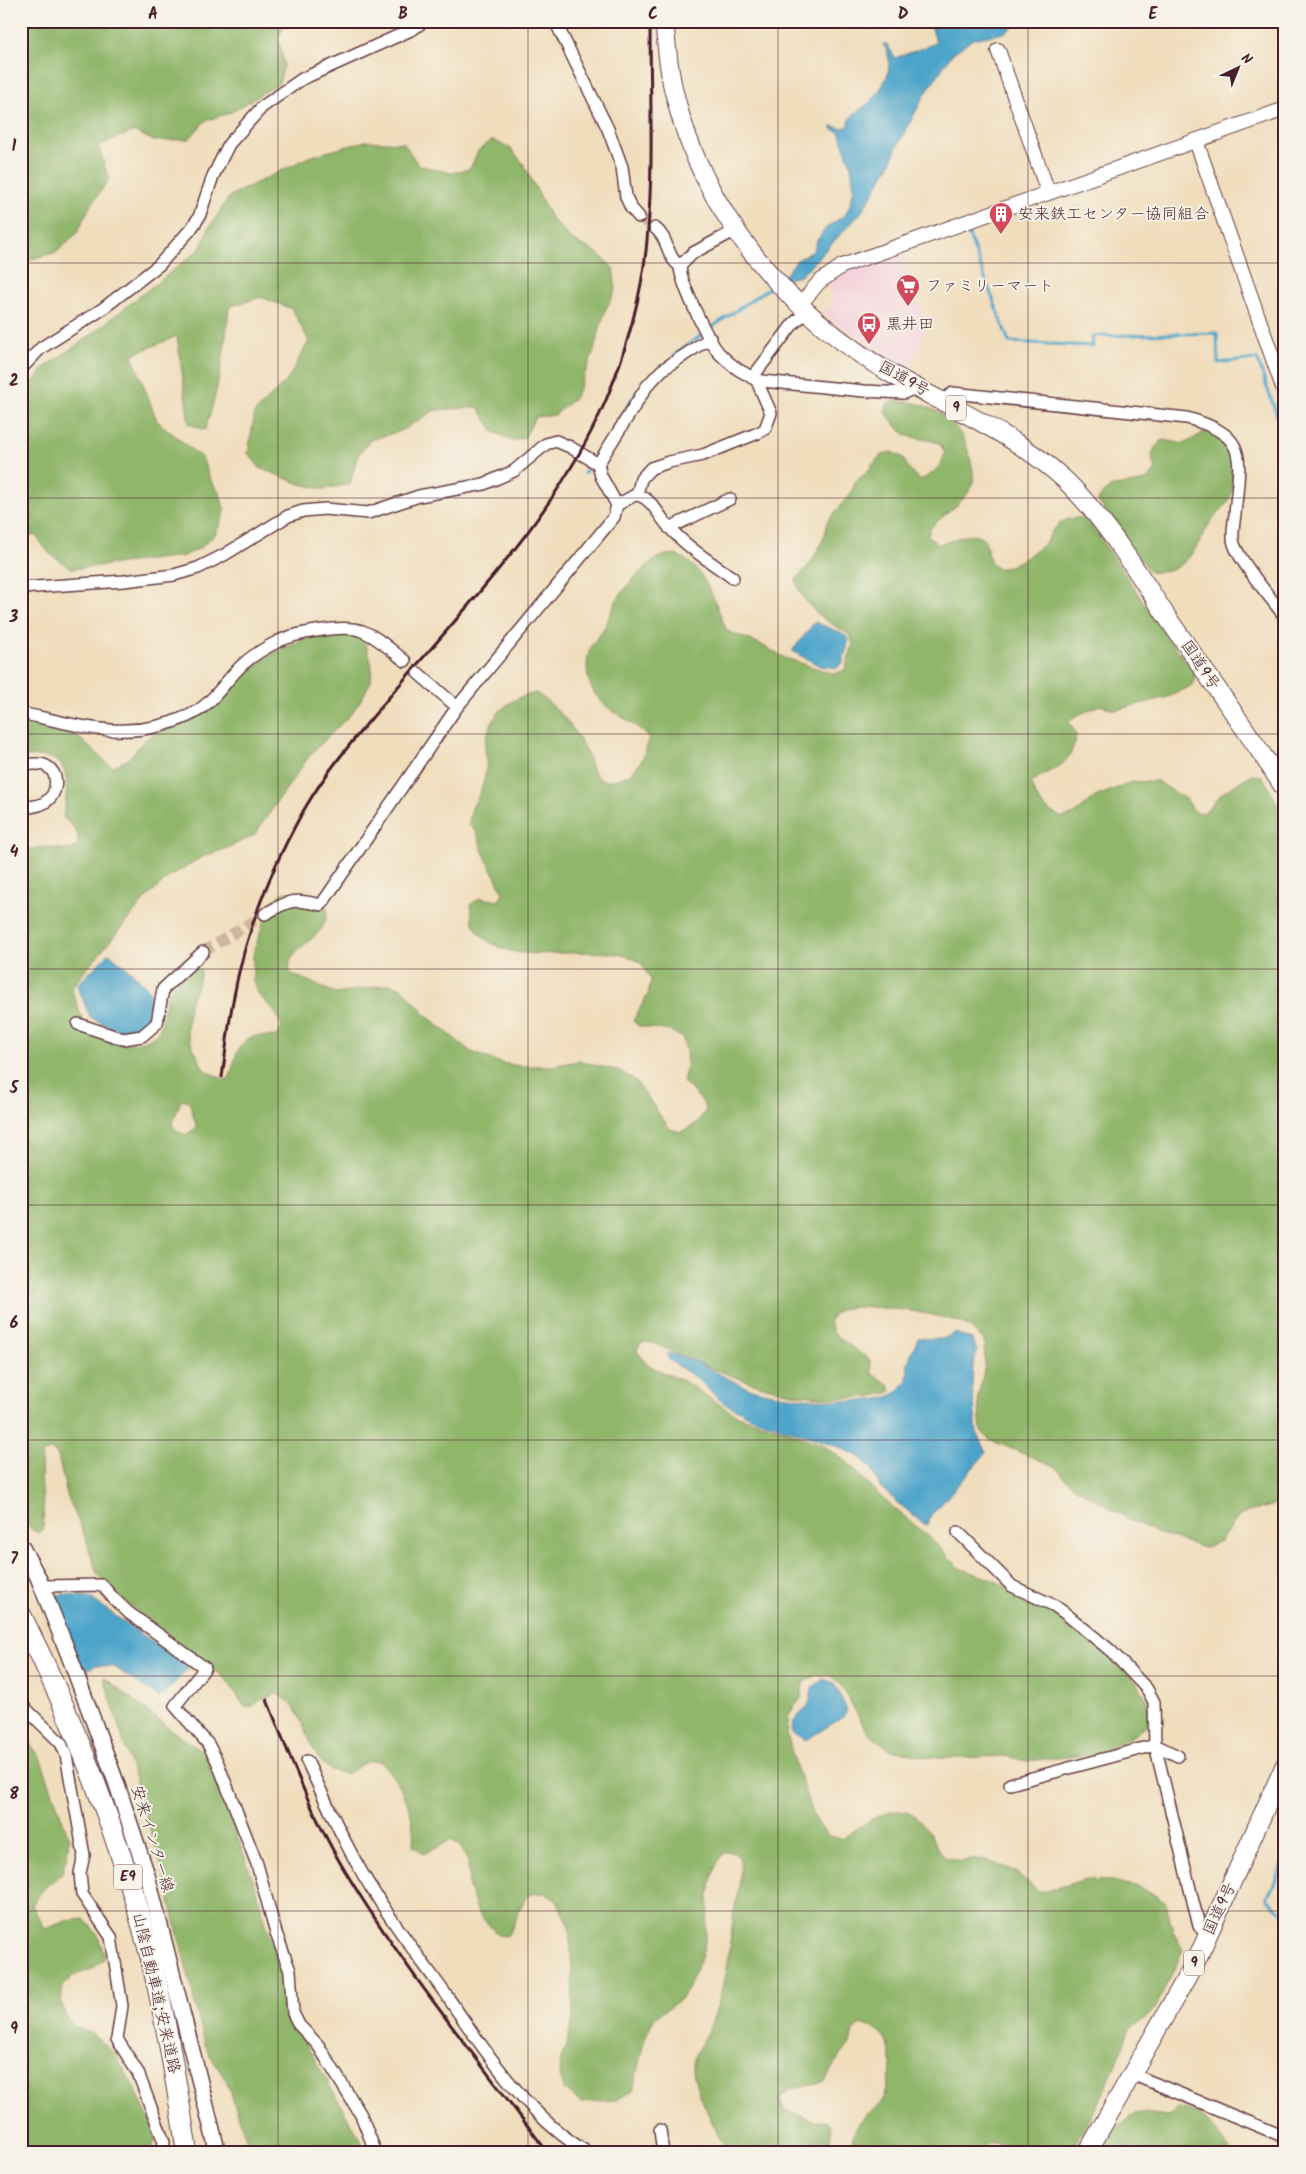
<svg xmlns="http://www.w3.org/2000/svg" width="1306" height="2174" font-family="Kalam,'Klee One',sans-serif">
<style>
.built{fill:#f5cfdb}
.forest{fill:#90b66a;stroke:#6d6a4a;fill-rule:evenodd}
.water{fill:#4da4ca;stroke:#4c627a}
.lines{fill:none;stroke-linecap:round;stroke-linejoin:round}
.stream{stroke:#4da4ca;stroke-width:3}
.minor-tunnel{stroke:#cfb79f;stroke-width:11;stroke-dasharray:11 5.5;stroke-linecap:butt}
.minor-casing{stroke:#633c41;stroke-width:14}
.tertiary-casing{stroke:#633c41;stroke-width:16}
.secondary-casing{stroke:#633c41;stroke-width:18}
.trunk-casing{stroke:#633c41;stroke-width:20}
.motorway-casing{stroke:#633c41;stroke-width:22}
.minor{stroke:#fff;stroke-width:11}
.tertiary{stroke:#fff;stroke-width:14}
.secondary{stroke:#fff;stroke-width:15}
.trunk{stroke:#fff;stroke-width:18}
.motorway{stroke:#fff;stroke-width:20}
.rail{stroke:#4a1f2b;stroke-width:3}
.grid{fill:none;stroke:#4a1f2b;stroke-width:1;stroke-opacity:0.55}
.labels{text-anchor:middle;dominant-baseline:central;stroke-width:4;stroke-linejoin:round;paint-order:stroke}
.shield{fill:#f7f3e8;stroke:#7e5f64;stroke-width:1}
.shield-label{font-size:15px;font-weight:bold;fill:#4a1f2b}
.poi-label{font-size:16px;fill:#4a1f2b;stroke:#f7f3e8;text-anchor:start}
.street-label{font-size:16px;fill:#4a1f2b;stroke:#f7f3e8}
.neatline{fill:none;stroke:#4a1f2b;stroke-width:2}
.grid-label{font-size:16px;text-anchor:middle;font-weight:bold;fill:#4a1f2b}
</style>
<rect width="100%" height="100%" fill="#f7f3e8"/>
<filter id="ink" filterUnits="userSpaceOnUse"><feTurbulence type="fractalNoise" baseFrequency=".02" numOctaves="2"/><feDisplacementMap in="SourceGraphic" scale="10" xChannelSelector="R" yChannelSelector="G"/><feConvolveMatrix kernelMatrix="1 2 1 2 8 2 1 2 1" color-interpolation-filters="sRGB"/></filter>
<filter id="wash" filterUnits="userSpaceOnUse"><feTurbulence type="fractalNoise" baseFrequency=".0096" numOctaves="4" result="noise"/><feDisplacementMap in="SourceGraphic" scale="20" xChannelSelector="R" yChannelSelector="G"/><feGaussianBlur stdDeviation="1.12" result="paint"/><feColorMatrix in="noise" values="0 0 0 0 0 0 0 0 0 0 0 0 0 0 0 0 0 1.4 0 .05"/><feComposite in="paint" operator="in"/></filter>
<g filter="url(#wash)">
<rect width="100%" height="100%" fill="#f0ddbc"/>
<path class="built" d="M900 252 926 323 911 367 890 360 877 348 833 322 822 311 827 308 835 310 829 286 837 278 848 270Z"/>
<path class="forest" d="M21 21H289L278 37 284 65 279 83 232 112 205 121 189 139 154 141 134 131 98 146 109 179 89 208 77 233 57 252 32 259 21 268Z
M492 140 510 148 523 163 551 218 573 241 596 252 613 268 616 290 605 311 593 353 576 396 555 415 535 417 525 437 513 441 494 432 478 407 435 410 401 431 370 440 357 457 350 484 323 489 300 484 260 468 248 453 255 412 288 379 309 341 292 309 261 297 229 307C225 349 219 389 205 430L189 424 177 336 132 355 157 421 202 458 211 481 220 494 225 512 216 533 200 548 183 556 72 569 49 553 36 536 21 533V398L44 368 88 337 200 249 209 228 230 196 309 157 366 141 404 143 418 165 451 173 470 169 478 151Z
M892 401C930 400 962 420 970 458 972 466 975 477 972 485 965 504 942 514 930 529L928 536 937 544C954 543 967 528 985 540L991 564C993 565 995 567 997 568 1009 571 1037 550 1045 543 1049 539 1050 534 1053 530 1063 519 1074 515 1088 520L1163 631 1195 673 1194 683 1189 687 1168 697 1115 710 1100 705 1074 717 1069 721C1071 727 1075 730 1076 735 1076 741 1074 745 1072 750 1063 772 1045 769 1031 784 1038 803 1044 809 1062 818L1075 814 1095 797 1132 782 1157 781 1187 800 1194 811 1198 813 1205 812 1221 794 1244 779 1251 775 1262 776 1274 797 1285 823V1483L1281 1498 1271 1506 1241 1514 1220 1541 1204 1548 1161 1534 1132 1521 1073 1486 1054 1466 990 1440 981 1431 978 1397 985 1366 984 1340C978 1335 972 1328 966 1325 946 1314 864 1302 842 1309 836 1312 832 1316 829 1322L835 1335 870 1360 872 1374 888 1384 891 1391 888 1393C804 1411 728 1376 653 1343L643 1342 639 1345 637 1351 645 1362 659 1371 680 1379 738 1416 787 1431 823 1445 848 1463 883 1499 934 1541 959 1568 993 1580 1046 1606 1086 1635 1137 1682 1152 1710 1147 1724 1134 1735 1100 1754 1026 1761 1005 1756 959 1758 927 1757 890 1750 867 1732 841 1685 831 1676 818 1674 803 1683 801 1698 789 1714 787 1733 793 1757 812 1813 819 1825 829 1836 842 1839C865 1824 899 1794 923 1824 931 1834 936 1846 944 1857L961 1861 982 1859 1015 1871 1038 1891H1047L1086 1879 1106 1880 1139 1887 1156 1896 1166 1903 1173 1932 1183 1950 1155 2009 1145 2019 1130 2029 1105 2090 1070 2153H1045L1029 2146 990 2143 976 2153H853C851 2133 854 2126 869 2113 873 2110 878 2107 881 2103 891 2088 896 2051 884 2037 878 2029 870 2027 861 2024L853 2031 850 2044 835 2063 825 2081 817 2084 790 2089 780 2100 784 2110 806 2118 827 2123 831 2129V2145L824 2149 804 2146 791 2153H726C718 2130 691 2087 693 2064 694 2049 706 2040 710 2027 725 1989 729 1951 734 1912 737 1893 742 1878 740 1859L733 1852H725C701 1878 712 1926 701 1958 697 1968 687 1993 680 1999 672 2007 659 2012 653 2021 640 2043 640 2068 632 2091L616 2100 581 2102 563 2089 559 2067 573 2021 572 1967 569 1926 556 1900 545 1893 530 1894C516 1908 519 1920 507 1936L498 1935 478 1913 469 1887 468 1861 460 1845 451 1840 423 1854 413 1845C416 1811 402 1788 382 1762 378 1762 371 1760 366 1762 357 1765 353 1774 343 1773 304 1770 311 1707 277 1694L260 1700 253 1706 245 1707 226 1679 114 1593 97 1574 86 1539 67 1495 58 1456 51 1449 42 1454C39 1479 45 1504 43 1530L38 1533 31 1529 21 1511V850L45 847 70 850 77 847C81 832 73 827 63 817 66 797 75 760 45 757 38 756 29 757 21 757V719L62 730 79 738 112 767 127 760 145 740 158 732 186 723 216 703 241 677 274 653 304 639 338 633 358 636 366 644 372 666 371 681 362 698 351 714 310 755 254 835 230 847 202 857 170 876 145 899 71 988C77 1003 81 1020 92 1033 103 1045 146 1047 156 1034 165 1023 163 1010 167 997 170 984 184 975 194 966L201 970 199 981 189 1004 187 1034 204 1070 225 1080 230 1077C236 1058 237 1035 262 1036 268 1036 272 1037 278 1036L282 1026 274 1011 258 994 253 981V955L264 921 273 901 284 892 307 894 327 908C329 943 284 943 290 973L337 994 390 984 402 988 427 1016 471 1052 501 1063 521 1066H552L578 1061 616 1070 635 1080 670 1129 681 1132 697 1123 706 1110C703 1098 691 1091 683 1081 688 1065 688 1053 682 1037L670 1031 639 1026 633 1021 648 994 651 980C647 974 643 964 638 961 593 936 501 979 473 923 471 918 472 910 471 904L480 898 499 901 503 892 483 852 477 833 469 824C470 804 479 800 483 784 485 776 487 768 486 760 486 755 485 750 485 745 490 715 507 698 536 693 558 707 575 729 586 752 590 759 591 770 597 776 601 781 606 781 611 780 634 779 645 759 649 738 633 718 602 713 591 686 586 676 586 660 590 649 593 641 601 635 605 627 609 619 611 610 615 603 625 587 657 546 679 556 706 568 716 606 727 631L758 643 785 658 834 674 845 670 853 644 850 635C827 621 802 608 796 579L810 564 821 545 826 531 827 522 851 493 856 481 865 474 880 456 891 452 902 457 911 472 920 480C934 474 941 467 945 453L939 443C930 440 921 439 912 437 901 435 892 420 885 412L887 404ZM181 1100H187L190 1104 196 1125V1128L185 1135 176 1130 172 1124Z
M1210 429C1215 433 1225 438 1228 443 1234 452 1235 490 1229 499 1224 509 1213 516 1208 526 1194 552 1184 575 1150 572L1098 501C1110 473 1145 495 1156 468 1149 458 1152 447 1163 440L1184 444Z
M104 1677 171 1730 208 1756 253 1880 298 2030 368 2153H251L227 2082 206 2049 163 1872Z
M21 1731 40 1757 69 1838 67 1856 62 1873 43 1889 32 1905 45 1929 66 1921 84 1919 98 1935 105 1958 92 1969 71 1977 63 1987 61 2001 65 2015 74 2026 93 2034 115 2054 135 2089 157 2136 150 2153H21Z
M1178 2109C1204 2108 1217 2133 1231 2153H1100C1110 2139 1123 2113 1141 2113 1151 2113 1160 2116 1169 2116Z"/>
<path class="water" d="M930 21H1021L1004 33 973 39 952 54 924 96 897 147 890 165 861 213 801 276 787 279 784 276 797 260 810 253 814 249 817 240 827 227 845 215 849 207 854 189 851 166 839 132 832 129V126L841 128 848 127C850 123 849 119 852 116 857 111 863 108 868 104 884 88 897 66 883 44H887L895 58 936 43Z
M815 622 844 634 849 639 843 663 837 668 820 666 792 651Z
M109 953C123 965 154 987 155 1006 155 1011 152 1017 151 1021 124 1038 116 1030 90 1017L77 985Z
M956 1333 972 1339 977 1351 973 1365 972 1387 977 1433 986 1453 929 1518 927 1525 923 1524 880 1487 871 1467 858 1456 832 1444 753 1418 722 1402 697 1378 669 1360 667 1353C698 1357 725 1381 755 1390 779 1397 874 1408 894 1394 899 1391 903 1385 907 1380L908 1362 918 1338 942 1339Z
M65 1594 89 1597 189 1668 160 1698 114 1667 96 1665 83 1672 55 1604 57 1595Z
M823 1679 834 1683 847 1710 843 1717 806 1740 793 1733C788 1720 803 1713 809 1703 811 1698 810 1692 813 1687Z"/>
<g class="lines">
<path class="stream" d="M967 230 1009 342 1093 346 1092 336 1217 333 1218 363 1257 359 1285 438
M708 330 773 285
M674 355 703 334
M613 430 637 391
M584 473 592 463
M1285 1860 1267 1899 1285 1914"/>
</g>
</g>
<g filter="url(#ink)">
<g class="lines">
<path class="minor-tunnel" d="M639 217 655 228
M203 952 265 914
M21 1582 27 1581"/>
<g class="minor-casing">
<path id="minor" d="M555 21 608 129 622 167 626 197 631 208 639 217
M655 228C669 238 666 257 680 266
M736 230 693 253 680 266C680 282 709 343 720 354 731 366 747 376 762 381L864 391 904 393 916 387
M21 369 41 348 101 310 159 265 191 229 199 217 213 176 229 144 262 107 302 79 413 29 424 21
M752 378 793 324 806 312
M943 400 953 393 1187 418C1250 436 1240 456 1235 514 1234 523 1231 535 1234 544 1241 564 1272 599 1285 617
M598 464 647 386 662 370 710 338
M637 495 641 479 651 468 669 462 703 455 758 433 765 429 771 413 756 379
M617 505 635 495C650 495 659 516 668 526 686 547 711 562 733 578
M669 528 730 499
M21 588 124 581 174 575 198 568 224 555 288 516 303 511 325 509 368 513 419 496 484 484 514 471 546 444 556 441 570 447 598 464 601 476 617 505 614 517 457 707 321 905C294 898 289 900 265 914
M418 673 457 707
M21 713C81 726 128 743 188 716 212 706 224 682 242 665 252 656 265 648 277 642 294 633 344 624 362 631 378 637 392 651 405 661
M21 765C29 764 38 763 44 765 61 772 58 795 44 803 37 807 29 807 21 807
M78 1024 123 1039 142 1036 157 1023 163 989 203 952
M958 1532 1012 1586 1055 1606 1066 1614 1111 1651 1147 1689 1154 1702 1155 1745 1199 1926 1208 1936
M42 1586 102 1585 114 1599 129 1613 205 1668 175 1706 208 1744 217 1761 257 1864 276 1933 290 1971 293 2013 299 2025 318 2045 361 2115 376 2153
M21 1704 61 1743 66 1755 84 1855 80 1873 82 1894 111 1937 122 2006 117 2039 138 2073 164 2142 162 2153
M307 1761C329 1808 350 1857 379 1900 400 1933 424 1964 447 1996 484 2050 531 2121 589 2153
M1010 1784 1155 1745 1178 1756
M1132 2074 1285 2137
M660 2130 663 2153"/>
</g>
<g class="tertiary-casing">
<path id="tertiary" d="M998 50 1048 192
M1196 141 1285 393
M799 306 819 282 842 266 1285 109"/>
</g>
<g class="secondary-casing">
<path id="secondary" d="M21 1546 38 1577 70 1658 116 1782 147 1875 218 2153"/>
</g>
<g class="trunk-casing">
<path id="trunk" d="M664 21C667 45 668 69 674 92 703 214 788 314 895 376 953 409 1015 434 1065 480 1105 519 1138 573 1169 620 1208 676 1248 732 1285 789
M1087 2153 1197 1959 1285 1765"/>
</g>
<g class="motorway-casing">
<path id="motorway" d="M21 1615C75 1723 119 1835 149 1951 166 2017 177 2085 187 2153"/>
</g>
<use href="#minor" class="minor"/>
<use href="#tertiary" class="tertiary"/>
<use href="#secondary" class="secondary"/>
<use href="#trunk" class="trunk"/>
<use href="#motorway" class="motorway"/>
<path class="rail" d="M222 1077C226 1052 228 1026 233 1001 245 933 271 868 305 808 329 767 361 731 391 695 470 602 557 514 606 400 626 353 643 291 647 240 654 168 650 94 650 21
M267 1700C290 1756 311 1814 342 1866 402 1967 478 2059 548 2153"/>
</g>
</g>
<path class="grid" d="M278 21V2153M528 21V2153M778 21V2153M1028 21V2153M21 263H1285M21 498H1285M21 734H1285M21 969H1285M21 1205H1285M21 1440H1285M21 1676H1285M21 1911H1285"/>
<defs>
<g id="building-pin" transform="scale(1.25)"><path d="M0 17L-7.5 6A9.5 9.5 0 1 1 7.5 6Z" fill="#d1495b" stroke="#f7f3e8"/><path d="M-4-6H4V6H1V3H-1V6H-4ZM-2.5-4.3h1.7v1.8h-1.7ZM.8-4.3h1.7v1.8H.8ZM-2.5-1h1.7V.8h-1.7ZM.8-1h1.7V.8H.8Z" fill="#fff"/></g>
<g id="supermarket-pin" transform="scale(1.25)"><path d="M0 17L-7.5 6A9.5 9.5 0 1 1 7.5 6Z" fill="#d1495b" stroke="#f7f3e8"/><path d="M-6-5.5h2.5l.6 2H6L4.5 2H-2.5L-4.4-4H-6ZM-1.5 3.2a1.3 1.3 0 1 0 .1 0ZM3 3.2a1.3 1.3 0 1 0 .1 0Z" fill="#fff"/></g>
<g id="bus-pin" transform="scale(1.25)"><path d="M0 17L-7.5 6A9.5 9.5 0 1 1 7.5 6Z" fill="#d1495b" stroke="#f7f3e8"/><path d="M-5-6H5V4H4V6H2V4H-2V6H-4V4H-5ZM-3.5-4V0h7V-4ZM-3.5 1.2v1.5H-2V1.2ZM2 1.2v1.5H3.5V1.2Z" fill="#fff"/></g>
</defs>
<g fill-rule="evenodd">
<use href="#building-pin" x="1001" y="214"/>
<use href="#supermarket-pin" x="908" y="286"/>
<use href="#bus-pin" x="869" y="324"/>
</g>
<g class="labels">
<g class="shield">
<rect x="946" y="395.5" width="20" height="25" rx="4"/>
<rect x="114" y="1864.5" width="28" height="25" rx="4"/>
<rect x="1184" y="1950.5" width="20" height="25" rx="4"/>
</g>
<g class="shield-label">
<text x="956" y="408">9</text>
<text x="128" y="1877">E9</text>
<text x="1194" y="1963">9</text>
</g>
<g class="poi-label">
<text x="1018" y="214">安来鉄工センター協同組合</text>
<text x="926" y="286">ファミリーマート</text>
<text x="886" y="324">黒井田</text>
</g>
<g class="street-label">
<text transform="translate(904 379) rotate(29)">国道9号</text>
<text transform="translate(1200 665) rotate(56)">国道9号</text>
<text transform="translate(152 1839) rotate(73)">安来インター線</text>
<text transform="translate(1220 1909) rotate(-65)">国道9号</text>
<text transform="translate(156 1993) rotate(77)">山陰自動車道;安来道路</text>
</g>
</g>
<rect width="1306" height="2174" fill="none" stroke="#f7f3e8" stroke-width="55"/>
<g transform="translate(1238 68) rotate(43)" stroke="#f7f3e8" stroke-width="4" paint-order="stroke">
<path d="M0-4L9 19L0 12L-9 19Z" fill="#4a1f2b"/>
<text y="-8" font-size="14" font-weight="bold" text-anchor="middle" fill="#4a1f2b">N</text>
</g>
<rect x="28" y="28" width="1250" height="2118" class="neatline"/>
<g class="grid-label">
<text x="153" y="19">A</text>
<text x="403" y="19">B</text>
<text x="653" y="19">C</text>
<text x="903" y="19">D</text>
<text x="1153" y="19">E</text>
<text x="14" y="151">1</text>
<text x="14" y="386">2</text>
<text x="14" y="622">3</text>
<text x="14" y="857">4</text>
<text x="14" y="1093">5</text>
<text x="14" y="1328">6</text>
<text x="14" y="1564">7</text>
<text x="14" y="1799">8</text>
<text x="14" y="2034">9</text>
</g>
</svg>
